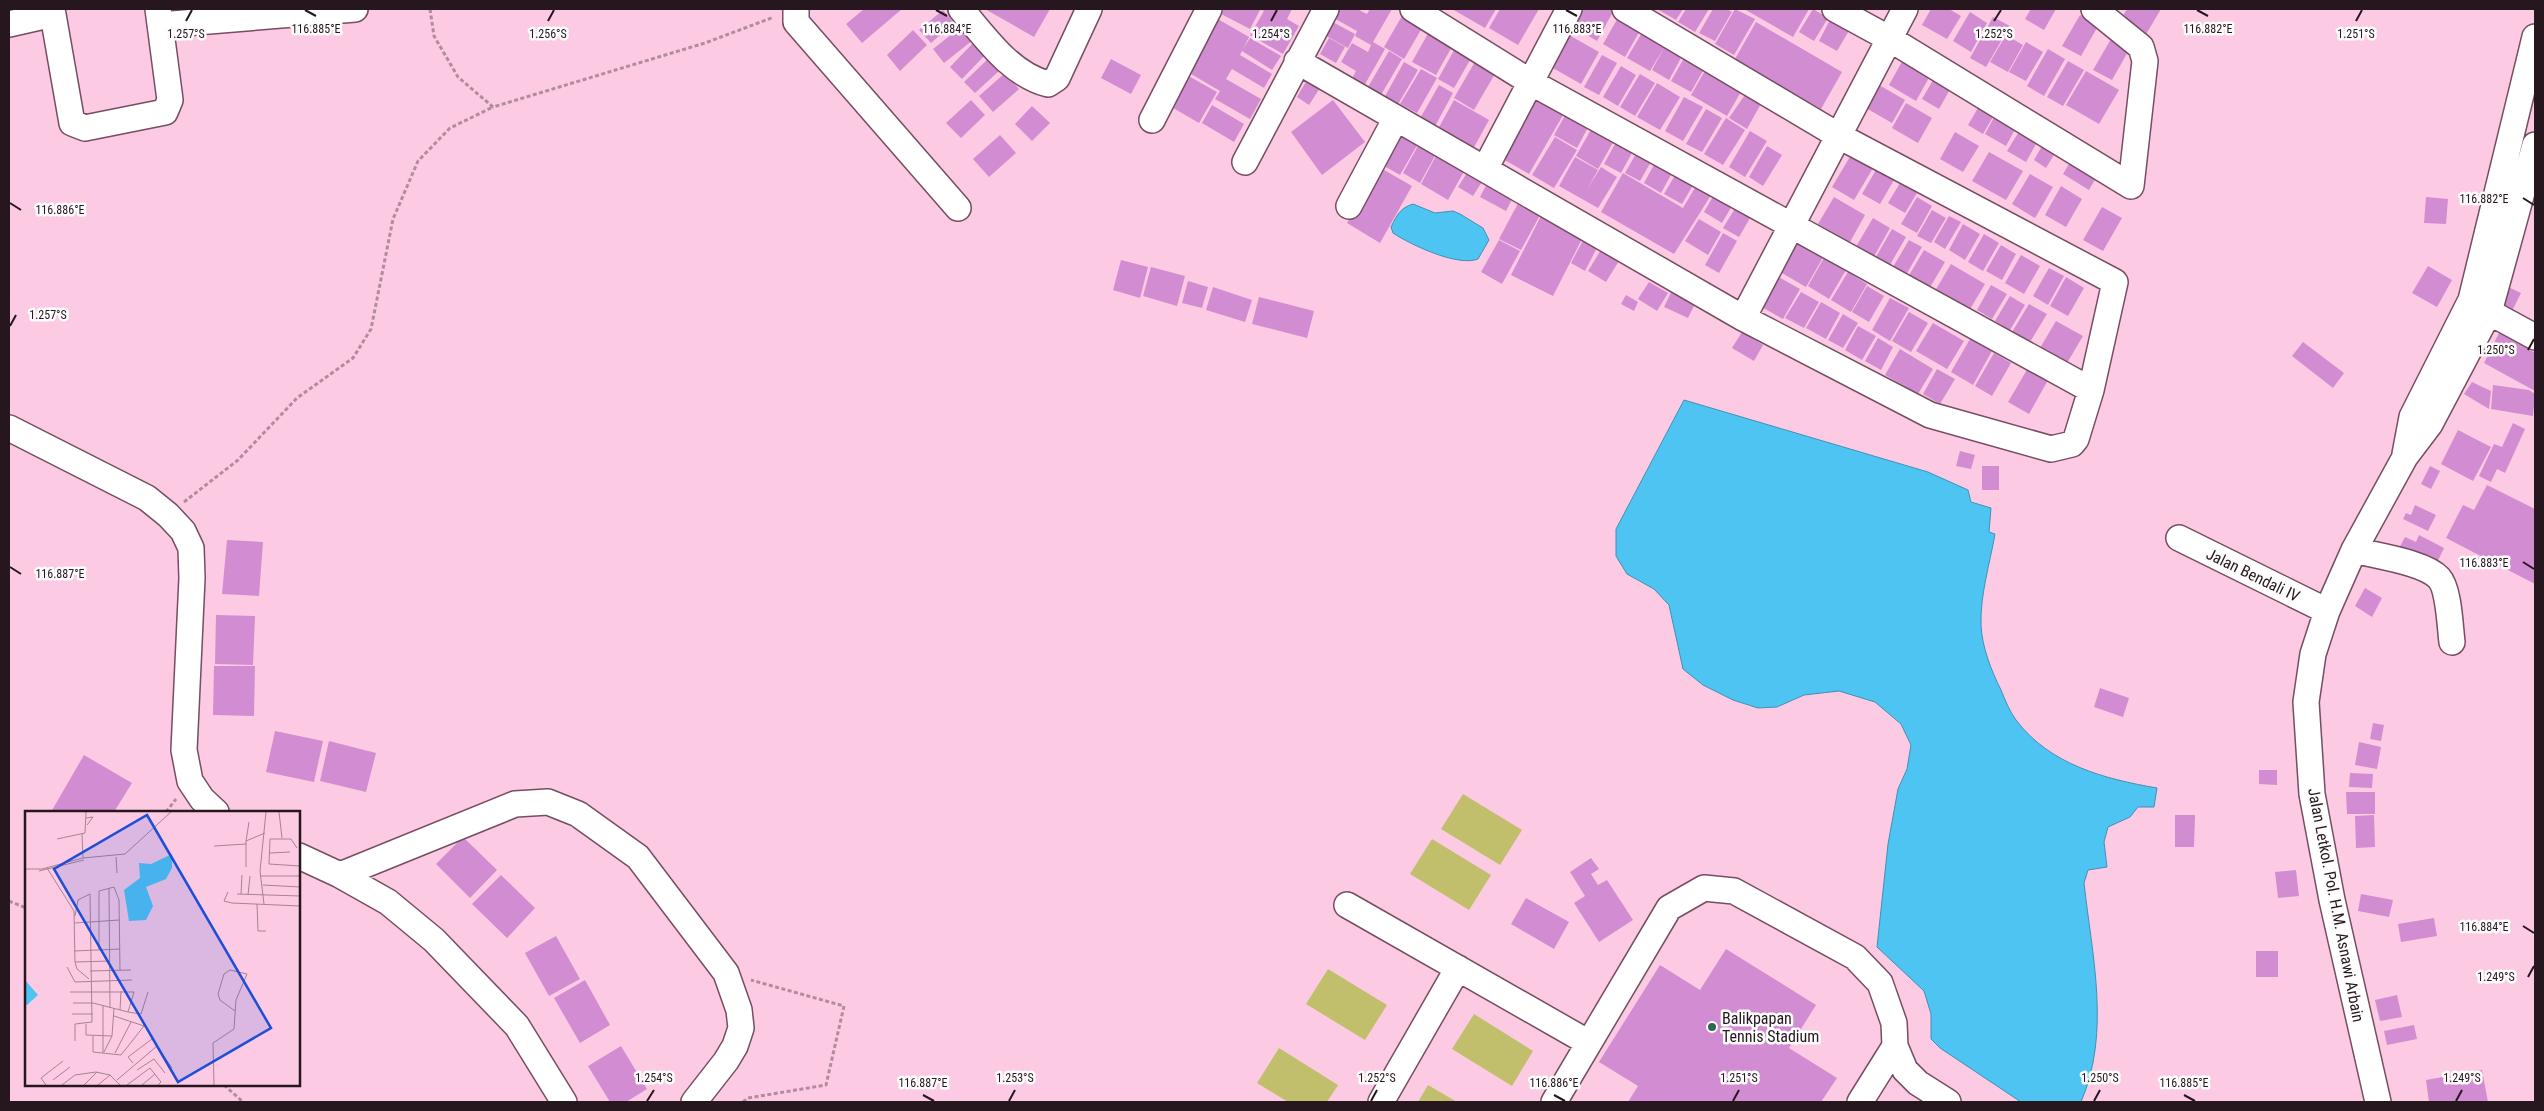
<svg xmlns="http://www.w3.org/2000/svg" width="2544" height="1111" font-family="'Roboto Condensed',sans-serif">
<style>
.green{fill:#c1bf6c}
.water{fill:#4ec4f2;stroke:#4290b2}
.building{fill:#d28cd1}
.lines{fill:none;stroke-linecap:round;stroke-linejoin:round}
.minor-casing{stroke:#764d62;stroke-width:28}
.path{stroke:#b18b9e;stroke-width:3;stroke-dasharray:4 2.5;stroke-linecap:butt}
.minor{stroke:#fff;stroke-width:25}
.ticks{fill:none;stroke:#26161e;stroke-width:2}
.poi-dot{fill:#2c6853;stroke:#fcfcfc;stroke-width:2}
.labels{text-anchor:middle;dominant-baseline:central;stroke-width:5;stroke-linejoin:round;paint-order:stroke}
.street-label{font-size:16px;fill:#26161e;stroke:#fcfcfc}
.poi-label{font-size:16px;fill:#26161e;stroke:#fcfcfc;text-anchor:start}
.inset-road{fill:none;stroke:#a68394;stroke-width:1}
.view{fill:#1d4ed8;fill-opacity:0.15;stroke:#1d4ed8;stroke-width:2.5}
.inset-edge{fill:none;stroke:#26161e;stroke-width:2.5}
.ticks-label{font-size:12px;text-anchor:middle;fill:#26161e;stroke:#fcfcfc;stroke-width:5;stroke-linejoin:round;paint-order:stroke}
</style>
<rect width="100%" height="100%" fill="#fccbe3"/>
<path class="green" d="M1463 794 1522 830 1500 865 1441 829Z
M1432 839 1491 875 1469 910 1410 874Z
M1328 969 1387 1005 1365 1040 1306 1004Z
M1474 1014 1533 1051 1512 1086 1452 1049Z
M1279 1048 1338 1085 1327 1102H1288L1257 1083Z
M1428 1085 1457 1102H1418Z"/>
<path class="water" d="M1413 204 1435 213 1453 211 1460 214 1483 228 1489 240 1478 259C1458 267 1411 245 1393 233L1391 227C1397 215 1400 208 1413 204Z
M1684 400 1928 472 1968 490 1971 502 1991 508 1989 532 1995 534C1990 563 1980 595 1981 625 1982 647 1991 670 2001 690 2005 700 2010 712 2016 720 2050 765 2105 779 2157 788L2154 807H2138L2130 817 2108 827 2104 842 2107 867 2088 870 2084 883C2092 956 2111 1032 2081 1102H2021L1940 1048 1931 1039V1014L1924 991 1877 947 1888 844 1898 789 1907 769 1911 745 1901 724 1875 702 1839 691 1804 695 1777 707 1758 708 1733 700 1703 685 1683 669 1669 605 1654 589 1627 574 1616 556V529Z"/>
<path class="building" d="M864 9H902L862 43 846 24Z
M985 9H1050L1034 37Z
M1224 9H1258L1260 10 1250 29 1221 14Z
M1260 9H1292L1287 19 1299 26 1283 54 1250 35 1264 11Z
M1334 9H1357L1367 14 1370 9H1392L1373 42 1385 49 1364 86 1352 79 1356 71 1341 62 1352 43 1368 52 1371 45 1355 36 1357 31 1330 16Z
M1452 9H1496L1485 28Z
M1500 9H1539L1518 45 1489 28Z
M1574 9H1612L1614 10 1597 41 1566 23Z
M1623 9 1645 22 1625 57 1603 44Z
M1657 9H1683L1676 20Z
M1686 9H1709L1695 32 1678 22Z
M1713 9H1727L1732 12 1715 41 1699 33Z
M1735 9 1755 19 1734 55 1715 44Z
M1744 9H1809L1793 37Z
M1813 9 1828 18 1814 41 1799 32Z
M1931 9H1949L1961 16 1947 39 1922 25Z
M2031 9H2056L2044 30 2025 19Z
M2127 9H2161L2145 36 2120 21Z
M943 10 954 23 931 43 919 30Z
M1970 12 1987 23 1971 52 1953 41Z
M2080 15 2098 26 2081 56 2062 46Z
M1402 16 1422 28 1404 59 1384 47Z
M1993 17 2010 26 1986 67 1970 58Z
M1216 18 1249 37 1243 49 1250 38 1281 56 1272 70 1242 51 1240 55 1272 74 1264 88 1232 69 1226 79 1261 99 1250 119 1215 99 1220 91 1186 71Z
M1831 18 1850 29 1837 51 1819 41Z
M1329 20 1355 34 1348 48 1321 33Z
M1756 22 1842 72 1821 109 1735 59Z
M962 26 973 40 944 63 933 49Z
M1646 26 1687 47 1669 80 1652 70 1665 46 1650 71 1627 58Z
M913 30 927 45 900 71 887 55Z
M1430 30 1454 43 1436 75 1412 62Z
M1562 31 1599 52 1581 84 1544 63Z
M2006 35 2023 45 2008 72 1990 62Z
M1329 38 1345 47 1336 63 1320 54Z
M2111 39 2129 50 2112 80 2093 70Z
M2026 42 2043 52 2026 81 2009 72Z
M973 43 985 55 962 79 950 67Z
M1457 45 1473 55 1454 88 1438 79Z
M2048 49 2065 59 2044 96 2027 86Z
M1389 51 1402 59 1381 95 1368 87Z
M1688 51 1708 62 1691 92 1671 81Z
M1602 55 1617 63 1599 95 1584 87Z
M989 58 1000 70 975 93 964 82Z
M1904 58 1931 74 1916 101 1889 85Z
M1111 59 1141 75 1131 94 1101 78Z
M1476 60 1496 72 1474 110 1454 98Z
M2068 61 2084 70 2063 106 2047 97Z
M1404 62 1418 70 1397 106 1384 98Z
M1710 62 1746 83 1727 116 1691 95Z
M1621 66 1636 75 1618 106 1603 97Z
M1421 69 1437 78 1417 113 1400 104Z
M2086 71 2119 90 2099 124 2066 105Z
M1005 73 1019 89 993 112 979 96Z
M1185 74 1217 92 1199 123 1168 105Z
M1640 74 1655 83 1635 116 1620 107Z
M1936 75 1953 84 1939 109 1922 99Z
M1307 80 1320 88 1309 105 1297 97Z
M1657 83 1680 97 1660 130 1637 117Z
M1439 85 1453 93 1433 130 1418 122Z
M1879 85 1905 100 1892 123 1866 108Z
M1749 89 1763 100 1747 129 1729 118Z
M1533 91 1566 110 1529 174 1496 155Z
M1684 97 1703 107 1683 141 1665 131Z
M971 100 985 115 961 138 946 123Z
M1333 100 1365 142 1322 175 1291 132Z
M1454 100 1489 120 1473 149 1438 129Z
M1982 101 1997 110 1983 134 1968 125Z
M1906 103 1932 118 1918 143 1892 128Z
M1212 105 1244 124 1234 142 1202 123Z
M1571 105 1593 118 1577 148 1554 135Z
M1032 106 1050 123 1032 141 1015 124Z
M1999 108 2020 120 2006 146 1985 134Z
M1706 109 1722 118 1702 152 1686 144Z
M1726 118 1745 130 1723 165 1704 154Z
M1597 119 1619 132 1598 169 1576 156Z
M2023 125 2041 135 2026 162 2007 151Z
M1396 129 1419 142 1400 175 1377 162Z
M1750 131 1767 141 1745 177 1729 167Z
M1955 132 1979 146 1963 172 1940 159Z
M1621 133 1638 142 1621 173 1604 164Z
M1000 135 1016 153 989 177 973 159Z
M1555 137 1577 150 1554 188 1532 175Z
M2047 137 2060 145 2046 168 2034 160Z
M1419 144 1436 154 1420 183 1403 173Z
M1641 145 1656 153 1640 181 1625 173Z
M1767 146 1782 155 1763 186 1749 177Z
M1438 152 1466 168 1448 200 1421 184Z
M1989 152 2023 171 2006 200 1972 181Z
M1660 154 1677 164 1661 193 1644 183Z
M2075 154 2101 169 2089 190 2063 174Z
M1851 155 1873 168 1854 200 1832 187Z
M1575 157 1598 170 1586 191 1601 167 1617 177 1598 208 1559 186Z
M1681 165 1699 175 1682 204 1664 194Z
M1379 167 1412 186 1380 243 1347 223Z
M1470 168 1485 177 1473 196 1458 187Z
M1876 170 1894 180 1880 204 1862 194Z
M1623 173 1683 208 1702 176 1718 184 1674 254 1601 212Z
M2030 174 2053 187 2035 218 2012 204Z
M1490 178 1516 192 1506 211 1480 197Z
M1900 183 1917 193 1905 213 1888 203Z
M2061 186 2082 199 2066 227 2045 215Z
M1718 188 1736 199 1722 223 1704 212Z
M1523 194 1545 206 1521 250 1499 239Z
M1742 197 1757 206 1739 237 1723 228Z
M1834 197 1865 215 1850 242 1818 224Z
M1917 197 1932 206 1917 233 1901 224Z
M2426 197 2448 199 2446 224 2424 223Z
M2102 207 2122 218 2103 251 2083 240Z
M1545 208 1587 229 1553 296 1511 275Z
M1932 210 1946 218 1931 243 1917 236Z
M1949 216 1961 222 1945 249 1934 242Z
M1873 218 1890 228 1872 260 1854 250Z
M1699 219 1721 232 1708 255 1685 241Z
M1963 224 1980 234 1965 260 1949 250Z
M1892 229 1906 237 1887 270 1873 262Z
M1588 231 1602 238 1585 271 1571 263Z
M1723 233 1737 241 1719 273 1705 265Z
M1984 234 1999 243 1983 271 1968 262Z
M1794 236 1825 254 1806 287 1775 269Z
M1499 240 1520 251 1502 284 1481 272Z
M1607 240 1625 251 1606 282 1588 271Z
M1909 240 1922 247 1906 275 1893 267Z
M2001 245 2016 254 2002 280 1986 271Z
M1924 250 1945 262 1929 289 1908 277Z
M2021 255 2040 266 2024 294 2005 283Z
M1825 256 1847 268 1829 299 1808 286Z
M1121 260 1148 267 1140 298 1113 290Z
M1951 264 1985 284 1966 316 1932 296Z
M2428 266 2452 280 2437 307 2412 293Z
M1151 267 1185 276 1177 306 1143 296Z
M2049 268 2064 276 2048 305 2033 296Z
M1848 272 1867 284 1851 312 1831 300Z
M1775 275 1800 289 1783 319 1758 305Z
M2066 277 2084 288 2068 316 2050 306Z
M1188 281 1208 287 1202 308 1182 303Z
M1649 282 1668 293 1657 311 1638 299Z
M1676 282 1700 294 1688 318 1664 307Z
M1991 285 2007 294 1992 319 1977 310Z
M2504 285 2521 293 2513 309 2496 301Z
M1867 286 1884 296 1869 322 1852 312Z
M1213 287 1252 300 1245 322 1206 310Z
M1801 292 1819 302 1804 328 1785 318Z
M1626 295 1638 302 1634 311 1621 304Z
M2010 296 2025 305 2010 330 1995 321Z
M1259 297 1314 311 1307 338 1252 324Z
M1890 298 1909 308 1890 341 1872 330Z
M1821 302 1840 313 1826 339 1806 328Z
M2029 304 2047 314 2030 342 2012 332Z
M1909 312 1928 323 1911 352 1892 341Z
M1843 314 1858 323 1843 348 1828 340Z
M2056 321 2083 336 2067 363 2040 348Z
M1933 323 1964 341 1947 369 1916 351Z
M1858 326 1876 336 1862 360 1845 350Z
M1742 332 1763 345 1754 361 1732 348Z
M2499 333 2535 353V391L2484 363Z
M1878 338 1893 347 1881 370 1865 361Z
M1970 339 1992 351 1973 385 1951 372Z
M2303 342 2344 373 2333 388 2292 356Z
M1900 349 1933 369 1918 394 1885 375Z
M1994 353 2011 363 1992 396 1975 386Z
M2028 368 2048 380 2029 414 2008 402Z
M1937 369 1955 379 1940 404 1923 394Z
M2472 382 2491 391 2489 409 2464 394Z
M2493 385 2529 390 2535 394 2533 416 2491 409Z
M2513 423 2525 429 2505 473 2497 469 2491 482 2479 476 2494 444 2502 447Z
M2458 430 2491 447 2473 481 2441 464Z
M1960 451 1975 455 1971 469 1956 466Z
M1982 466H1999V490H1982Z
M2430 466 2440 471 2431 489 2421 484Z
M2487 485 2535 509V584L2446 538 2463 505 2474 510Z
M2415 505 2436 515 2428 531 2403 519 2406 513 2411 515Z
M2419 535 2444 548 2433 571 2397 552 2405 537 2416 542Z
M227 540 263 542 259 596 222 594Z
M2365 588 2382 598 2372 617 2355 606Z
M216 615 255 616 253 665 215 664Z
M214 666H255L254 716 213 715Z
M2100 688 2129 698 2123 717 2094 707Z
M2373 723 2384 725 2381 741 2370 739Z
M275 731 323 741 314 782 266 772Z
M329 741 376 753 366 792 320 781Z
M2359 742 2381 747 2377 769 2355 765Z
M84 755 132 783 114 812H51Z
M2259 770H2277V785L2259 784Z
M2350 773 2373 774 2372 788 2349 787Z
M2346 792H2375V814H2347Z
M2175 815H2195L2194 847H2175Z
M2374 815 2375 847 2356 848 2355 816Z
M463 837 497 870 470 898 436 864Z
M1591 858 1599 869 1591 874 1598 885 1607 880 1633 920 1599 942 1574 903 1585 896 1570 872Z
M2296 870 2299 896 2278 898 2275 872Z
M501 875 535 908 507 938 472 904Z
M2361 894 2393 900 2389 917 2358 911Z
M1526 898 1569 922 1554 949 1511 924Z
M2434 918 2437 936 2401 942 2398 924Z
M556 936 580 979 549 996 525 953Z
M1726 949 1816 1005 1789 1048 1837 1078 1821 1102H1628L1638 1086 1599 1062 1660 965 1700 990Z
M2256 951H2278V977H2256Z
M585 980 610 1025 580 1043 554 998Z
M2397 995 2402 1017 2380 1021 2375 1000Z
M2414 1025 2417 1039 2387 1045 2384 1031Z
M621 1046 647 1089 626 1102H610L588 1066Z
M2482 1070 2488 1102H2429L2426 1080Z"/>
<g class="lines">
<g class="minor-casing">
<path id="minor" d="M52 9 72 123 85 128 165 112 170 100 158 9
M796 9V22L958 208
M961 9C986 38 1010 74 1048 84L1057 78 1089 9
M1413 9 1532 83 2091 390
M1835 9 1890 39 2131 186 2145 61 2141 47 2094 9
M9 24 53 14
M160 25 355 9
M1297 61 1743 318 1930 415 2051 449 2072 444 2076 439 2091 390 2115 282 1839 136 1625 9
M1152 120 1209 9
M1245 162 1326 9
M1485 169 1569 9
M1349 206 1396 118
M2489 312 2535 337
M1743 318 1905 9
M9 428 147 498 168 515 183 531 191 548 192 578 184 750 190 781 202 799 216 812
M2405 454 2412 417 2471 300 2535 37
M2179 538 2327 611
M2354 550C2376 556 2424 562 2439 578 2449 589 2450 627 2452 642
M299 856 340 875 388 902 434 940 517 1026 564 1102
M340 875 515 804 548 802 578 814 638 857 726 973 739 1010 741 1028 735 1046 726 1061 694 1102
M1347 905 1589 1043
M1381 1102 1458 968
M1554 1102 1669 908 1704 888 1734 891 1855 957 1880 983 1894 1023 1895 1046 1905 1070 1918 1083 1948 1102
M1860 1102 1895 1046
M2378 1102 2332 900 2312 794 2306 702 2313 654 2327 611 2354 550 2405 457 2430 424 2489 312 2535 145"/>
</g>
<path class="path" d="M430 9 434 36 458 77 493 107 705 43 774 17
M184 502 238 460 297 398 353 358 371 329 393 219 418 161 450 128 493 107
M166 812 176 799
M9 901 26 908
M224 1085 243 1102
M743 1102 748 1098 826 1085 844 1006 751 980"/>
<use href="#minor" class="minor"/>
</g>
<path class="ticks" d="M305 10 316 16M936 10 947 16M1566 10 1577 16M2197 10 2208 16M186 21 192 10M548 21 554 10M1271 21 1277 10M1994 21 2001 10M2356 21 2362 10M2523 198 2534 205M10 203 21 210M10 326 16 315M2528 350 2534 339M2523 562 2534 569M10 567 21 574M2523 926 2534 933M2528 977 2534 966M923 1095 934 1101M1554 1095 1565 1101M2184 1095 2195 1101M647 1101 654 1090M1009 1101 1015 1090M1371 1101 1377 1090M1733 1101 1739 1090M2094 1101 2100 1090M2456 1101 2462 1090"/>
<circle class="poi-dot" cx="1712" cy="1027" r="5"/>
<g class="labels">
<g class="street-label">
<text transform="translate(2253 575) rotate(26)">Jalan Bendali IV</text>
<text transform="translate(2336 905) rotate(79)">Jalan Letkol. Pol. H.M. Asnawi Arbain</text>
</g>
<g class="poi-label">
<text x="1722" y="1018">Balikpapan<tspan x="1722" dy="18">Tennis Stadium</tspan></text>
</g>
</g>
<g transform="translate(25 811)">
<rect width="275" height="275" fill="#fccbe3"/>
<path d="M147 43V57L141 68 121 76 128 95 121 109 104 110 99 79 115 67 114 52 126 53ZM0 169 13 184 2 194 0 193Z" fill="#4ec4f2"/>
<path class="inset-road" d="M254 1 257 27M61 7 68 6 62 14M57 23 58 47M32 28 60 22 61 1M221 30 224 11M189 35 221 33M272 37 266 28H245L244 53 275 55M245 42 265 41M91 46 92 62M221 56V30L240 22M22 57 49 100 50 151 52 158 64 168M0 58H17L58 47 100 43 146 1M14 60 59 49M235 65H275M238 74 275 76M84 77 85 196M203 81 199 90 207 92 275 95M212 83 275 85M216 83 217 64M223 84 225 65M232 93 233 120H241M239 93 235 60 241 1M50 112 94 109M74 139V80L89 76 94 89 95 159M49 140 95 138M50 151 85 150M42 156 50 171 107 169M65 160 106 159M45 181H109L103 201 68 192H48M78 194V242M95 199 96 180M103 201 116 203 123 181M47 203H68M61 213V224L87 225 89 197M68 225V241L96 244 119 215 89 205M50 230V213L67 211 65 83 53 89 50 105M79 241 87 225M90 242 106 211M108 252 103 246 127 228 147 257M112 259 129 248 140 262M28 269 45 256M92 269 132 235M21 274 16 267 38 250M37 274 50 264 71 261 85 264 95 274M59 274 72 261M73 274 85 264M102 274 125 257 136 271 133 274M117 274 130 263M189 274 188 232 209 218 211 189 222 163 205 159 199 163 193 183 195 189 210 200"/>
<path class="view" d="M122 4 246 217 153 271 29 58Z"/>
<rect width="275" height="275" class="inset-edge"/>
</g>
<g class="ticks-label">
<text x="1577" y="33">116.883°E</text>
<text x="316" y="33">116.885°E</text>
<text x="947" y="33">116.884°E</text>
<text x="2208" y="33">116.882°E</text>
<text x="186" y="38">1.257°S</text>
<text x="548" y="38">1.256°S</text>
<text x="1271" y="38">1.254°S</text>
<text x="1994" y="38">1.252°S</text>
<text x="2356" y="38">1.251°S</text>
<text x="2484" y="203">116.882°E</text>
<text x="60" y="214">116.886°E</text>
<text x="48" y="319">1.257°S</text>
<text x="2496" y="354">1.250°S</text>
<text x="2484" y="567">116.883°E</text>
<text x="60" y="578">116.887°E</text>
<text x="2484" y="931">116.884°E</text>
<text x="2496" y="981">1.249°S</text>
<text x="654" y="1082">1.254°S</text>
<text x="1015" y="1082">1.253°S</text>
<text x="1377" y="1082">1.252°S</text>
<text x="1739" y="1082">1.251°S</text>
<text x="2100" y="1082">1.250°S</text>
<text x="2462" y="1082">1.249°S</text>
<text x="923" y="1087">116.887°E</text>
<text x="1554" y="1087">116.886°E</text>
<text x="2184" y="1087">116.885°E</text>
</g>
<rect width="2544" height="1111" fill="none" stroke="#26161e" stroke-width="20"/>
</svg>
